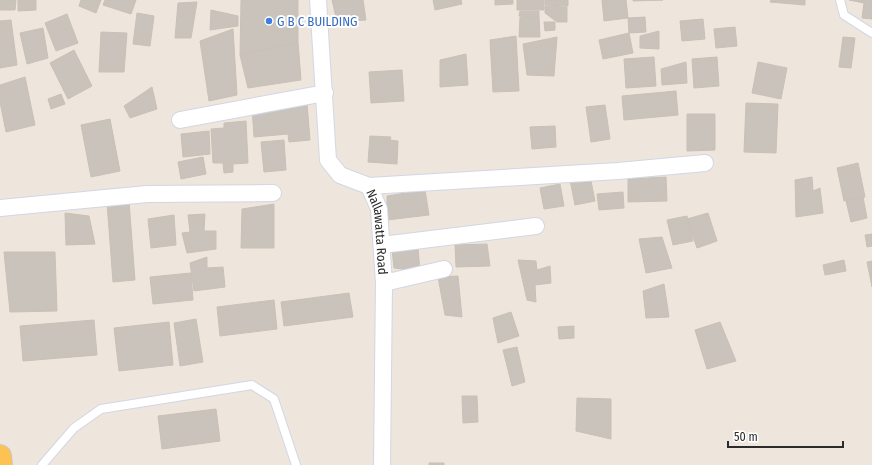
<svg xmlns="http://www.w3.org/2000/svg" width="872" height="465" font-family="'Fira Sans Condensed',sans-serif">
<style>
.building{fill:#c9c3bb;stroke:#cac1b5}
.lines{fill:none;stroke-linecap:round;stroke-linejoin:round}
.service-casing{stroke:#d1d7e5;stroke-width:10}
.minor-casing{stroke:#d1d7e5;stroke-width:18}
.primary-casing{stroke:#c8c8c8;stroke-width:24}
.service{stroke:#fff;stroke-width:8}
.minor{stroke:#fff;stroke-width:16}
.primary{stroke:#fdc352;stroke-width:22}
.shop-dot{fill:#3f7fe0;stroke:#fff;stroke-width:1.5}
.labels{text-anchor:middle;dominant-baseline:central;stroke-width:4;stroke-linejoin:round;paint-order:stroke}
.shop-label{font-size:13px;fill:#366cbe;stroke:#fff;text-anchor:start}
.street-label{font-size:13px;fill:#2b2b2b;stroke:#fff}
</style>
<rect width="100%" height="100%" fill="#eee5dc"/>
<path class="building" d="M0 0H16L15 10H0Z
M18 0H36V10L18 11Z
M81 0H101L96 13 79 6Z
M105 0H136L131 14 103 5Z
M241 0H298V42L240 55Z
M332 0H363L366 20 337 22Z
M433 0H461L462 4 435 10Z
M495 0H513V4L495 5Z
M517 0H544V10H517Z
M545 0H568V6L545 5Z
M602 0H626L628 18 604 21Z
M633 0H663L633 1Z
M771 0H805V5L770 2Z
M849 0H872V19L862 18 864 3Z
M197 2 191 38H175L178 3Z
M545 6 567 7V22H557L545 13Z
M211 10 238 16V26L210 30Z
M520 11H539V17L519 16Z
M137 13 154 16 150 46 133 44Z
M67 14 78 43 56 51 45 23Z
M520 17H539L540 37H519Z
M645 17 646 32 629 33 628 18Z
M703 19 705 39 682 41 680 21Z
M11 20 17 65 0 68V21Z
M544 22H555V30L545 31Z
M735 27 737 46 716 48 714 29Z
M43 28 48 58 27 64 20 33Z
M233 29 237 95 209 101 200 41Z
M659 31V49L640 48V36Z
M101 32 127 33 124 72H99Z
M629 33 633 53 603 59 599 40Z
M516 36 519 91 493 92 490 40Z
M557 37 554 76 527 75 523 44Z
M843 37 855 38 851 68 839 67Z
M298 42 301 80 248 88 240 55Z
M74 50 92 86 68 99 50 63Z
M466 54 468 85 440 87V60Z
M654 57 656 86 626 88 624 59Z
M717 57 719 86 694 88 692 59Z
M686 62 687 83 662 85 661 69Z
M758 62 787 68 781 99 752 93Z
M402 70 404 101 371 103 369 72Z
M25 77 35 125 6 132 0 102V85Z
M152 87 157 109 130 118 124 106Z
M676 91 678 115 624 120 622 96Z
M61 94 65 104 51 109 48 99Z
M307 103 310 140 289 142 288 134 254 137 252 107Z
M746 103 778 104 776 153 744 152Z
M605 105 610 139 591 142 586 107Z
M687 114H715V150L687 151Z
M110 119 120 171 91 177 81 125Z
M246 121 248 163 233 164V172L224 173 223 163H213L211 129 224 128V123Z
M555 126 556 147 532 149 530 127Z
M209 131 210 154 183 157 181 134Z
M370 136 391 137 390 140 398 141 397 164 368 162Z
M284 140 286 170 264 172 261 142Z
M203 157 206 174 181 179 178 162Z
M858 163 865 197 844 201 837 168Z
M590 176 595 201 575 205 570 180Z
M666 177 667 201 628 202V179Z
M812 177 813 191 820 188 823 213 796 217 795 180Z
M560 184 564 206 544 209 540 188Z
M425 190 429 215 387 220V196Z
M623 192 624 208 599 210 597 194Z
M863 197 867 218 851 222 846 201Z
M129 201 135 280 113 282 107 203Z
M274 204V248H241L242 209Z
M65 213 89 216 95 244 66 245Z
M708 213 717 241 697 248 687 219Z
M205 214 204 231H216V249L187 253 182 233 190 232 188 215Z
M174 215 176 245 151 248 148 219Z
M687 216 693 241 673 245 667 220Z
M872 234V246L867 247 865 235Z
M662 237 672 268 646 273 639 239Z
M487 244 490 266 456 267 455 245Z
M418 248 420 271 394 268 392 249Z
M4 252H55L57 311 10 312Z
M207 257V268L223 267 225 287 194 291 190 263Z
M518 260 536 261 537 270 550 266 551 283 535 285 536 302 527 300Z
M844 260 846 271 825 275 823 265Z
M872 261V287L867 262Z
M191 273 193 300 153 304 150 277Z
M458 276 462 317 445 315 438 277Z
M664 284 669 317 646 318 643 291Z
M349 293 353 317 284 326 281 302Z
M274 300 277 329 220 336 217 307Z
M511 312 519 336 498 343 493 318Z
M196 319 203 362 180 366 174 323Z
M94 320 97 355 23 361 20 326Z
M169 322 173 365 119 371 114 328Z
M720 322 736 361 707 369 695 330Z
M574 326V338L559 339 558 327Z
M517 347 525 382 512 386 503 350Z
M462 396H477L478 422 463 423Z
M577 398 611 399V439L576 431Z
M216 409 220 441 162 449 158 416Z
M429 463H444V465H429Z"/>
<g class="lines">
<g class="service-casing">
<path id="service" d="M840 0 844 15 872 33
M42 465 74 428 101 409 252 385 274 399 296 465"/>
</g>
<g class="minor-casing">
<g id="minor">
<path id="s1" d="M318 0 328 160 340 175 369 186 379 209 384 283 382 465"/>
<path d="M180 120 325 93"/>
<path d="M369 186 618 171 705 163"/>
<path d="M0 208 147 194 273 193"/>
<path d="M382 245 536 226"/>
<path d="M384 283 444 269"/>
</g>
</g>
<g class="primary-casing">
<path id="primary" d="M0 456 1 465"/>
</g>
<use href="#service" class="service"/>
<use href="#minor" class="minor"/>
<use href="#primary" class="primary"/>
</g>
<circle class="shop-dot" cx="269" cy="21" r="4"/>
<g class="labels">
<g class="shop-label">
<text x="277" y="21">G B C BUILDING</text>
</g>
<g class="street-label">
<text stroke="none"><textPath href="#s1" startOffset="258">Nallawatta Road</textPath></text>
</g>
</g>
<path d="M728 441v6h115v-6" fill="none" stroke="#2b2b2b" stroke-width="2"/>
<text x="734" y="441" font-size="12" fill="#2b2b2b" stroke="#ffffff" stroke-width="3" paint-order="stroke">50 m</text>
</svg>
